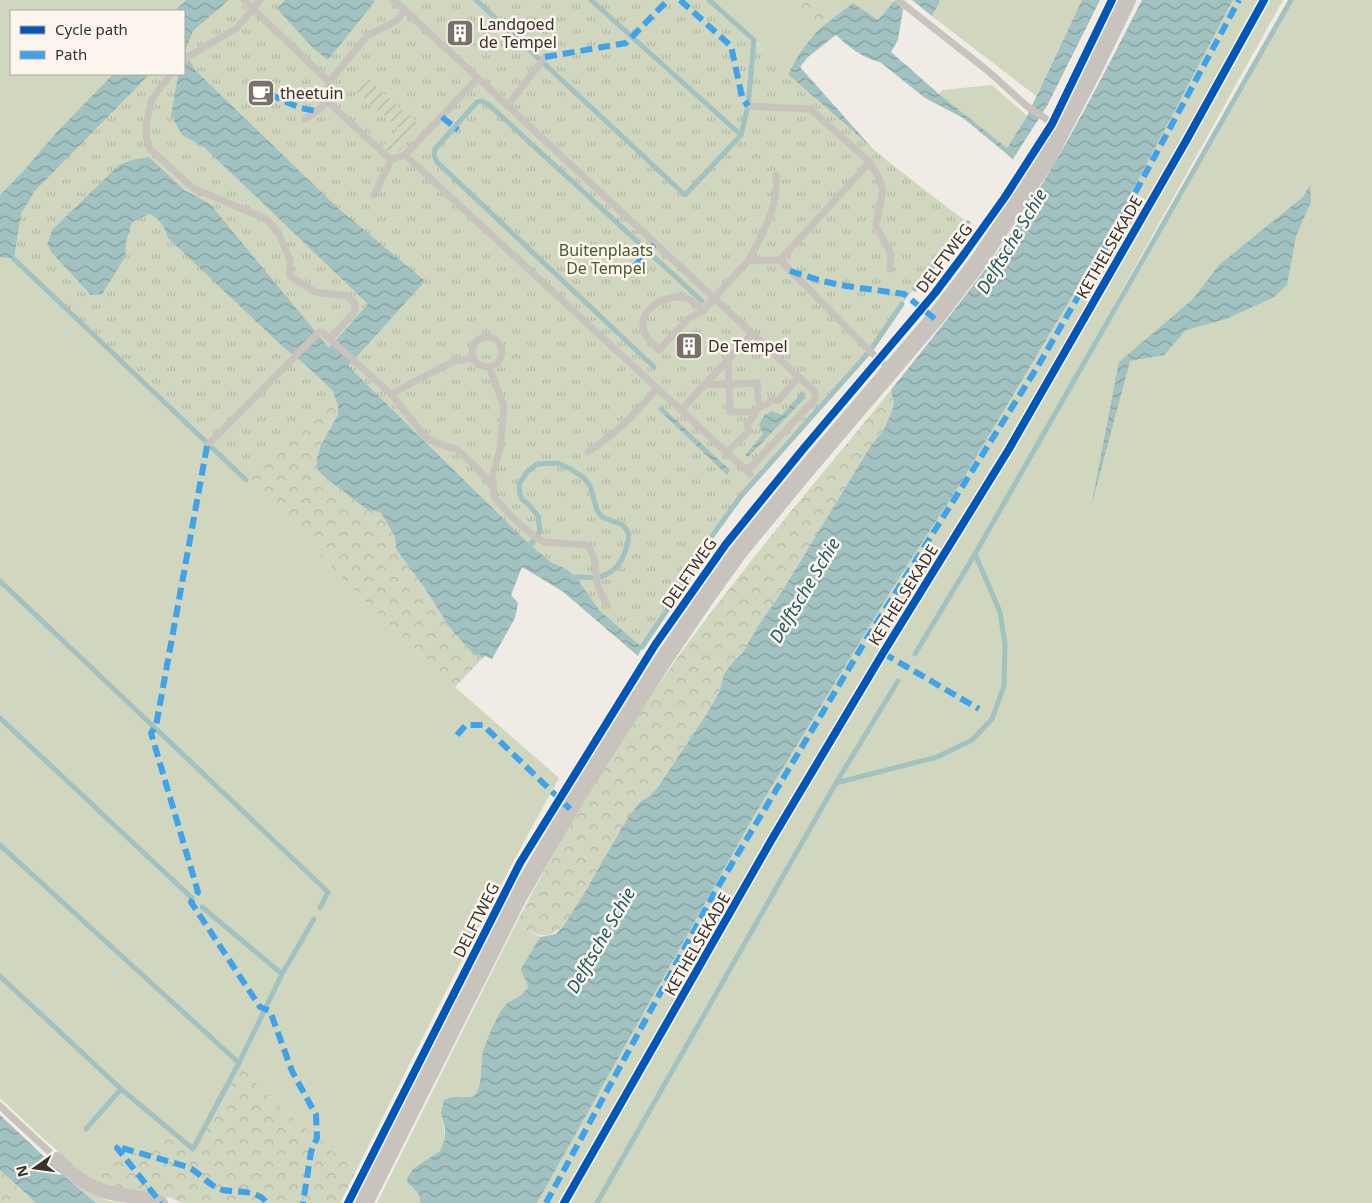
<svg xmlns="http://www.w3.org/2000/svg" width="1372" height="1203" font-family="'Noto Sans',sans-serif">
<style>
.grass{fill:#d1d6bf}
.forest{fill:url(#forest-crowns)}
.park{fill:url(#park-tufts)}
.garden{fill:url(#garden-furrows)}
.water{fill:url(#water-waves)}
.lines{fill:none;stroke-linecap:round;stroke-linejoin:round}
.stream{stroke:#a1c2c1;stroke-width:5}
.service{stroke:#c9c3be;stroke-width:7}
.minor{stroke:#c9c3be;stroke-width:14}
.tertiary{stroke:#c9c3be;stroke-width:18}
.quiet{stroke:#3fa3eb;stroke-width:6;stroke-dasharray:12 6;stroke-linecap:butt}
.cycleway-casing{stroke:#fbf5ee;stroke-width:11}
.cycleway{stroke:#0057b8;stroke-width:8}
.labels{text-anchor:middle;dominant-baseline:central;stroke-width:5;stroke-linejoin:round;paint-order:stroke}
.poi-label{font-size:16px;fill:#3b302b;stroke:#fbf5ee;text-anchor:start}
.street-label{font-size:16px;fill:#3b302b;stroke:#fbf5ee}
.park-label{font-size:16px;fill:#4a5a2e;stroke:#fbf5ee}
.water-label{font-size:18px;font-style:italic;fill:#1f5a5e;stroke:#fbf5ee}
</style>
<defs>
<pattern id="forest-crowns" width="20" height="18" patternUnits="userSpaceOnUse" patternTransform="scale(1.25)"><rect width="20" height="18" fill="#d1d6bf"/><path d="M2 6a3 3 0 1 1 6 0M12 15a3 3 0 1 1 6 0" fill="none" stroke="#b4b8a4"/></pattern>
<pattern id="park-tufts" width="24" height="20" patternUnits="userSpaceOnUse" patternTransform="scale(1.25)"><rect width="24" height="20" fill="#d1d6bf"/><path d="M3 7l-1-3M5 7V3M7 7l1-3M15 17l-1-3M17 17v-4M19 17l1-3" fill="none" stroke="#b4b8a4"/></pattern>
<pattern id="garden-furrows" width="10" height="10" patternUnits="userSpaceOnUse" patternTransform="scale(1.25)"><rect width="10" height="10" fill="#d1d6bf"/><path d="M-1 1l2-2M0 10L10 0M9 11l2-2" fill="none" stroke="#b4b8a4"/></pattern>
<pattern id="water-waves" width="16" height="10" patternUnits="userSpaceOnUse" patternTransform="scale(1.25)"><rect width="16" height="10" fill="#a1c2c1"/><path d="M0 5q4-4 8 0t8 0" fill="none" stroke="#849e9d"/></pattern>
</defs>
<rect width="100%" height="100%" fill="#f0ebe5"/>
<path class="grass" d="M0 0H186L175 11H11V74H113L54 135 25 169 0 195Z
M709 0H785L818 30 801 51 788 74 754 40Z
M820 0H889L894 1 878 20 853 3 832 21Z
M939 0H1082L1036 96 932 16 939 5Z
M1233 0H1283L1007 497 1291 0H1372V1203H537L755 814 897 581 957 489 1113 228Z
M992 85 1027 116 1007 148 939 94 942 90Z
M0 257 14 259 246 480 372 608 455 687 559 778C487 907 422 1039 356 1171L264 1092 239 1063 193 1149 176 1136 83 1173 44 1139 0 1098Z
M516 924 540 937 522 969C522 976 527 980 529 987L523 995 505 1004 481 1064 482 1078 478 1091 473 1097H452L441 1113 446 1139 440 1151 414 1168 408 1184C415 1189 421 1194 420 1203H377Z
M70 1181 108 1201 127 1203H96Z
M20 1189 36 1203H6Z"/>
<path class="forest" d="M785 0H820L832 21 818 30Z
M14 259 333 391C336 398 339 406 338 414 334 435 307 451 321 474L365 507 381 513 395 537 396 549 426 590 449 627 474 655 485 656 455 687 372 608 246 480Z
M891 390 894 405 891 413 884 429 870 447 781 593 758 626 742 655 732 663 724 674 719 693 706 715 660 784 653 794 640 802 564 925C546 943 535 934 516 924 570 820 632 717 703 623 763 543 828 467 891 390Z
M239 1063 264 1092 356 1171 340 1203H182L172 1198 107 1188 83 1173 176 1136 194 1149Z
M0 1170 20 1189 6 1203H0Z"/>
<path class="park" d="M229 0H709C764 49 816 101 872 148 903 174 936 198 968 223L906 299 870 351 741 496 704 547 686 582 642 647 600 611 576 577 568 570 551 562 333 391 246 480 14 259 21 214 35 191 150 74H184V41L193 31Z"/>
<path class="garden" d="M366 78 421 126 399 151 391 154 383 146 399 128 355 90Z"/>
<path class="water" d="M186 0H229L193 31 185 51 195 70 339 209 425 281 349 365V367L530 545 551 562 568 570 576 577 600 611 642 647 638 656 562 591 522 567 511 595 518 603 515 618 492 659 485 656 474 655 449 627 426 590 396 549 395 537 381 513 365 508 352 498 321 474 317 468V458L321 445 338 415V406L333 391 308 367 281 345 168 238C164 226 161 219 149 214L132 222 126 242 125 257 102 294 91 295 51 252 48 243 52 230 119 165 132 160 149 157 184 190 210 204 329 348 368 304 204 147 182 135 171 115 178 76 176 74H184V11H175Z
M285 0H374L375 1 328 60 315 50 277 9Z
M912 0H939V4L932 16Z
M1082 0H1100L1047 106 1013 159 963 118 925 98 880 62C862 58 849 47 836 35L808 57 800 67 873 149 788 74 801 51 818 30 853 3 878 20 894 1 903 9 898 40 891 52 939 94 1007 148 1027 116Z
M1142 0H1233L1113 228 957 489 897 581 755 814 537 1203H420C421 1194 415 1189 408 1184L407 1178 414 1168 440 1151 445 1139V1129L441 1113 444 1100 452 1097H473C485 1084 479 1068 483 1052 485 1043 501 1007 507 1003 517 997 521 998 528 987 527 980 522 976 521 969L540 937 556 934 564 925 586 890 629 816 640 802 653 794 660 784 706 715 719 693 724 674 732 663 742 654 758 626 781 593 870 447 884 429 891 413 894 404 891 390C934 336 978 282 1017 224 1064 152 1103 76 1142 0Z
M113 74H150L35 191 21 214 14 259 0 257V195L25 169 54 135Z
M1310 185 1311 202 1296 236 1287 285 1274 297 1226 319 1186 330 1164 355 1130 361 1091 507 1119 362 1193 299 1219 265 1303 197Z
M802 392 806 397 748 457 745 455 763 434 759 425 765 414H768L771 411 782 415Z
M661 406 730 470 727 475 658 409Z
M0 1115 70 1181 96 1203H36L0 1170Z"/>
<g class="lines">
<path class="stream" d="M476 0 685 195 741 135 748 106 754 40 709 0
M591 0 741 135
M14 259 246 480
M915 289 968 223
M654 367 437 162 434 156 435 149 477 102 482 101 488 104 702 301
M530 545 540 531 538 516 530 506 522 499 520 494 519 484 527 472 537 464 557 463 569 468 584 478 590 486 597 510 602 517 623 525 629 534C627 552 620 571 600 577 593 578 583 577 576 577
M0 581 328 892 320 908
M642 647 686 582 704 547 741 496 870 351 902 304
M915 654 975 554 1291 0
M0 718 192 898
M836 783 937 757 972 740 992 719 1004 686 1005 644 1000 612 975 554
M0 845 239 1063 282 974 314 919
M202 907 282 974
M0 976 121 1089 193 1149 239 1063
M86 1129 121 1089
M597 1203 836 783 898 681"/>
<path class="service" d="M244 0 329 82 327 101 391 160
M394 0 714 298 748 261 780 260 870 162 810 109 748 106
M898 0 988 71 1028 107 1063 130
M184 61 189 56 237 28 260 0
M171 74 152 99 146 124 147 139 150 149 193 188 266 219 278 232 290 260V276L315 292 347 296 355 303V311L330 339
M329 82 367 36 396 21 405 10
M507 106 545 57
M305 119 321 108 327 101
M405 155 750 474
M870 162 880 180 883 190 876 226 891 254 890 269
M374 195 391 160 405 155 477 79
M780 260 873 354 891 370
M748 261C763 233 779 207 776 175
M703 311C698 306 694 301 688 299 671 293 643 304 643 325 643 336 652 343 659 350L688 319 703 311 714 298 815 392V399L752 466 745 469
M472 352a15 15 0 1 1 30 0a15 15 0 1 1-30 0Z
M728 360 730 412H755
M489 367 504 406 500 449 492 477 495 498 512 517 531 534 544 542 587 545C599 558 593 576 600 591 601 595 604 599 606 602
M704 385 757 383 759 407
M391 394 454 361 473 358
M681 410 752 334
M207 446 319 332H322L391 394 426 438 442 445 456 449 475 466 493 487
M588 452C616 433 635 415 656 389
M727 452 749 431 747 425 759 407 767 404 772 399 778 401 798 377
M0 1106 57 1159"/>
<path class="minor" d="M57 1159C74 1176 91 1190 116 1194 132 1197 146 1197 161 1203"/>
<path class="tertiary" d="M364 1203 518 897 577 796 660 665 704 600 740 550 800 477 936 317 979 261 1046 160 1092 72 1127 0"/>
<path class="quiet" d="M680 0 731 46 742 97 748 106
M545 57 626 43 668 0
M269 94 300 108 316 111
M442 117 458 130
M634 267 655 244
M790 271 822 281 846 286 904 294 935 319
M207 446 156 726 151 733 198 892 191 902 260 1007 270 1011 292 1071 316 1115 317 1138 311 1152 303 1203
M883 653 979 709
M457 735 466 725H483L570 809
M119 1146 117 1148 161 1203
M122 1148 188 1167C201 1173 209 1187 223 1190 239 1193 257 1189 267 1203
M546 1203 715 892 869 635 1038 366 1094 269 1239 0"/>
<g class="cycleway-casing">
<path id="cycleway" d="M348 1203 520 863 655 645 726 544 804 448 935 293 965 253 1005 197 1052 124 1112 0
M564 1203 772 839 883 653 1009 449 1186 141 1264 0"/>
</g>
<use href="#cycleway" class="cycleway"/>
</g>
<defs>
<g id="building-square" transform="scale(1.4375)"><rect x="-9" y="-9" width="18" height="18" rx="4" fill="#7a716c" stroke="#fbf5ee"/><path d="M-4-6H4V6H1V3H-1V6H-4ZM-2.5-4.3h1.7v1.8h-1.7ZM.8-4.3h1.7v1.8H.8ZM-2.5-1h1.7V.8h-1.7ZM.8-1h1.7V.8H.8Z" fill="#fff"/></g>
<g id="cafe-square" transform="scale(1.4375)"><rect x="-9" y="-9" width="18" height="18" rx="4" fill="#7a716c" stroke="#fbf5ee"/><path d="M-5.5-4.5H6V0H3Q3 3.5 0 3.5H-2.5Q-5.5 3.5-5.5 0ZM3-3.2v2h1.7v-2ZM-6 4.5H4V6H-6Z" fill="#fff"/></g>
</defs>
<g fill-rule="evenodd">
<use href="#building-square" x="460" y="33"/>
<use href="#cafe-square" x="261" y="93"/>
<use href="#building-square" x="689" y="346"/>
</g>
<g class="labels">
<g class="poi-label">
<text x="479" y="24">Landgoed<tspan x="479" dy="18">de Tempel</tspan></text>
<text x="280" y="93">theetuin</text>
<text x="708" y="346">De Tempel</text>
</g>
<g class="street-label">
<text transform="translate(1109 247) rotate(-60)">KETHELSEKADE</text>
<text transform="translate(944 258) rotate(-53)">DELFTWEG</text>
<text transform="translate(689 573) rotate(-55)">DELFTWEG</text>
<text transform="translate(903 595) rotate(-58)">KETHELSEKADE</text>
<text transform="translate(476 920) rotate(-63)">DELFTWEG</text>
<text transform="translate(697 944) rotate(-60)">KETHELSEKADE</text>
</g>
<g class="park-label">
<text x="606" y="250">Buitenplaats<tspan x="606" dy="18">De Tempel</tspan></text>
</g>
<g class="water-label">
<text transform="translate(1011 241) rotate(-59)">Delftsche Schie</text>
<text transform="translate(804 590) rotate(-59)">Delftsche Schie</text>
<text transform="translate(600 940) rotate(-60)">Delftsche Schie</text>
</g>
</g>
<rect x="10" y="10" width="175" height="65" fill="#fbf5ee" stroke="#aea6a0"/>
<rect x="20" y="26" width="25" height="8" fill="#0057b8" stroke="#aea6a0"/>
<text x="55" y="35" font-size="15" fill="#3b302b">Cycle path</text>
<rect x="20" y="51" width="25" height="8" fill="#3fa3eb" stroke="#aea6a0"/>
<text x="55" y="60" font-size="15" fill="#3b302b">Path</text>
<g transform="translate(35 1168) rotate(256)" stroke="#fbf5ee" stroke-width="4" paint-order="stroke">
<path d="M0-4L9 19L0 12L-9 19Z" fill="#3b302b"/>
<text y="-8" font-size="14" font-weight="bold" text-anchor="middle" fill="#3b302b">N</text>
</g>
</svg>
